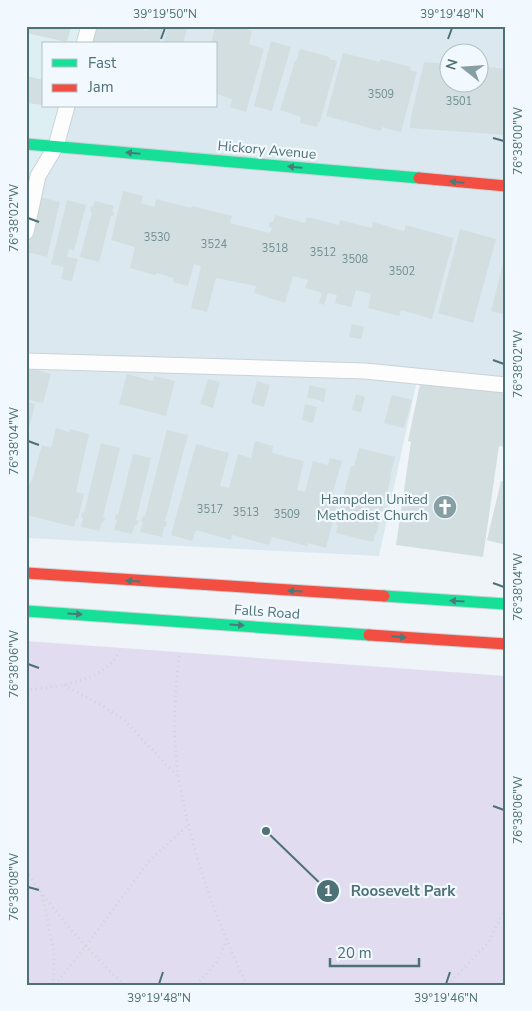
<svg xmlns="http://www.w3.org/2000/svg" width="532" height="1011" font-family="'Nunito Sans',sans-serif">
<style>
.residential{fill:#dbe8ef;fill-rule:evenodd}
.commercial{fill:#ddeff2}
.green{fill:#e1dcf0}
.building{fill:#d3dee1}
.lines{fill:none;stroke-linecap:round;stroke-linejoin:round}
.lane-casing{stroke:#cad3d6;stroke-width:17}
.fast-casing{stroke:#cad3d7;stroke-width:13}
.jam-casing{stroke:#cad3d7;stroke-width:13}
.path{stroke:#cdd6d8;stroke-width:3;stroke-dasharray:1 4;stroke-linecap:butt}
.lane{stroke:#fdfdfe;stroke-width:15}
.fast{stroke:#16e098;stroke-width:11}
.jam{stroke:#f24e42;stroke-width:11}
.oneway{fill:#487c79}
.ticks{fill:none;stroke:#4e7176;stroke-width:2}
.labels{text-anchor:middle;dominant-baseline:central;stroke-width:4.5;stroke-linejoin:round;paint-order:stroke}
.number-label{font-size:11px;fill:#718e92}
.street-label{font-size:14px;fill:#4e7176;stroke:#f1f9fe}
.poi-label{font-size:14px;fill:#4e7176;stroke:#f1f9fe;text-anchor:end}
.leader{fill:none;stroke:#4e7176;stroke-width:2}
.callout-dot{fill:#4e7176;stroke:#f1f9fe;stroke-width:2}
.mark-label{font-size:15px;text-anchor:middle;font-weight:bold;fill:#fff}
.callout-label{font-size:15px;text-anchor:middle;font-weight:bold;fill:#4e7176;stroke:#f1f9fe;stroke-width:4.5;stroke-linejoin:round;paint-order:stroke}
.neatline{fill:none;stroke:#4e7176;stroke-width:2}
.ticks-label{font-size:12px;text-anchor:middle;fill:#4e7176}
</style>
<rect width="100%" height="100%" fill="#eff4f8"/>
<path class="residential" d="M86 26H506V385L418 376 379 556 26 538V257L65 106H216V44H81ZM450 52H480V82H450Z"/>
<path class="commercial" d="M26 26H86L81 44H44V106H65L26 257Z"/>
<path class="green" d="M26 641 506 676V985H26Z"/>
<path class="building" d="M26 26H71L67 42 26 33Z
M97 26H133L147 31 148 26 163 27 159 44H93Z
M168 26H188L183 44H163Z
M215 26 234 28V26H239L252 31 249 44 264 49 246 112 230 107 232 99 216 94V44H211Z
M271 41 291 47 272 111 254 106Z
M300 49 329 57V59L337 61 320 122H318L317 127 300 123 301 117 280 110 295 61H296Z
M343 53 380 62V59L411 67 410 70 417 72 401 132 382 127 381 131 326 116Z
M424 62 449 64V82H480V66L506 69V135L410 128 411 117Z
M26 76 44 80V105L26 103Z
M123 191 143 196 141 203 154 207 156 199 191 208 192 206 232 216 230 223 270 233 272 228 269 227 270 222H273L275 215 305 223 307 217 339 225 340 220 372 228 373 222 404 231 406 225 453 238 451 252H450L432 319 401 310 399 316 368 308 371 294 356 290 351 307 335 303 337 295 328 293 324 305 319 303 322 293 305 288 308 280 293 276 285 303 254 293 256 286 216 278 207 312 191 308 201 266 194 264 188 286 173 282V278L157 273 156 275H154L130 268 135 247 111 240Z
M40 197 60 202 47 257 27 252Z
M67 200 86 205 74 251 69 249 67 257 78 259 72 281 61 279 64 267 51 264Z
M95 201 114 206 112 211 114 212 113 216H111L99 262 80 257 92 212 90 211 91 206 93 207Z
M460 229 496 239 473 323 438 313Z
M505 255H506V315L491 311Z
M352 324 364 327 361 339 349 337Z
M26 367 51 374 43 403 26 399Z
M127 374 153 381 154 376 175 381 166 416 119 404Z
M208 379 220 382 213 408 200 404Z
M257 381 270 385 264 407 251 403Z
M425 383 506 388V447L499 446 483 557 396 545 411 442 408 441 420 384 425 385Z
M310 385 326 389 324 402 307 397Z
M356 394 365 397 361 412 352 410Z
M392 395 412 400 404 428 384 423Z
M26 402 35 404 27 435 26 434Z
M305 404 317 407 313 423 302 420Z
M56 428 69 432 70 429 89 434 76 492 84 494 78 519H76L74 527 26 515V497L31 480 32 481 42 445 51 448Z
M167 430 188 435 165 521 167 522 166 527H164L162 537 140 532 143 522 141 521 143 516H145Z
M255 441 273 446 272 453 304 461 297 490 302 491 305 492 313 461 328 465 330 458 342 461 331 498 338 501 326 548 308 543 307 546 272 537 269 545 232 535 231 540 196 530 192 541 171 535 196 444 229 453 220 486 229 488 238 454 251 458Z
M101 443 120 448 103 517 105 518 104 522H102L99 531 81 527 83 518 81 517 82 512 84 513Z
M359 448 395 457 390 477H391L376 535 375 534 373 542 336 533 338 525H336L351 466H354Z
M133 454 151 458 136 520 139 521 137 525H135L132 534 114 530 117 520H115L116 514 118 515Z
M501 481 506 482V545L487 540Z"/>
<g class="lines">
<g class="lane-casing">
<path id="lane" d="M84 44 89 26
M26 232 38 176 56 146 67 106
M26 361 365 371 506 385"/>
</g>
<g class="fast-casing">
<path id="fast" d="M26 144 419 178
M384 596 506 604
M26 611 369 635"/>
</g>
<g class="jam-casing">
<path id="jam" d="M419 178 506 186
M26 573 384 596
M369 635 506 644"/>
</g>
<path class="path" d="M179 656C176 685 173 715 175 744 181 823 212 913 247 985
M64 685 104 707 124 720 179 778
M26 690C55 687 106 682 119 651
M26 871C54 912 88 952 125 985
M42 895 54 954 53 985
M55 985 86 946 150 860 189 824
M196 985 217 962 227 940
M448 985 488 943 506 907"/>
<use href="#lane" class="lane"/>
<use href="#fast" class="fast"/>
<use href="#jam" class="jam"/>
</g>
<defs><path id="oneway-solid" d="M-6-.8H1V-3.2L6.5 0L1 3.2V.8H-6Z" transform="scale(1.25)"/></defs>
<g class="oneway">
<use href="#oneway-solid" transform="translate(133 153) rotate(-175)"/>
<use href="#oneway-solid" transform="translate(295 167) rotate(-175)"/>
<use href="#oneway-solid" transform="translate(457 182) rotate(-175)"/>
<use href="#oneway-solid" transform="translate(133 581) rotate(-176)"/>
<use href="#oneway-solid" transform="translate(295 591) rotate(-176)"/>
<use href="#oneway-solid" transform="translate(457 601) rotate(-176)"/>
<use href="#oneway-solid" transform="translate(75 614) rotate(4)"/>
<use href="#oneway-solid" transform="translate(237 625) rotate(4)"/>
<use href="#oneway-solid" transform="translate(399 637) rotate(4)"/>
</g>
<path class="ticks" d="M161 39 165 28M448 39 452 28M493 138 504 141M28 218 39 222M493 360 504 364M28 441 39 445M493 583 504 587M28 664 39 668M493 806 504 810M28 887 39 890M159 984 163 972M446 984 450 972"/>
<defs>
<g id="church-disc" transform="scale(1.25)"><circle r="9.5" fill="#869fa4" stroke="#f1f9fe"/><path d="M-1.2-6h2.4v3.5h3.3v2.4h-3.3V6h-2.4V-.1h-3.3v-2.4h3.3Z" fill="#fff"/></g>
</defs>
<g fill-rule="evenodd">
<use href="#church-disc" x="445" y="507"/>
</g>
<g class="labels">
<g class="number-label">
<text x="381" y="94">3509</text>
<text x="459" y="101">3501</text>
<text x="157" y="237">3530</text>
<text x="214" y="244">3524</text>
<text x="275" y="248">3518</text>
<text x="323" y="252">3512</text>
<text x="355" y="259">3508</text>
<text x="402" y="271">3502</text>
<text x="210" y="509">3517</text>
<text x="246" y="512">3513</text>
<text x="287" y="514">3509</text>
</g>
<g class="street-label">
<text transform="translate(267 150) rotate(5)">Hickory Avenue</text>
<text transform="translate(267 612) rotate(4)">Falls Road</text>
</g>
<g class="poi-label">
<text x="428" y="499">Hampden United<tspan x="428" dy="16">Methodist Church</tspan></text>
</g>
</g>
<path class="leader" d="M266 831L328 891"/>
<g class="callout-dot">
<circle cx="266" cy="831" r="5"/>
<circle cx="328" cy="891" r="12"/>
</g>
<g class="mark-label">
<text x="328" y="896">1</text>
</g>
<g class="callout-label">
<text x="403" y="896">Roosevelt Park</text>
</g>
<rect width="532" height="1011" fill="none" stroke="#f1f9fe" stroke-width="55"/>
<rect x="42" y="42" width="175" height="65" fill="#f1f9fe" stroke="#b0c3c8"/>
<rect x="52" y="59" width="25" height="8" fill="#16e098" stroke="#b0c3c8"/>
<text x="88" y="68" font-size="15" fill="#4e7176">Fast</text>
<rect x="52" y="84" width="25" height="8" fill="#f24e42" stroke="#b0c3c8"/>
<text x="88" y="92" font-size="15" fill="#4e7176">Jam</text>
<g transform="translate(464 68) rotate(287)"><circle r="24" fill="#f1f9fe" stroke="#b0c3c8"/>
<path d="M0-4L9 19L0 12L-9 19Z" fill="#869fa4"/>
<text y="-8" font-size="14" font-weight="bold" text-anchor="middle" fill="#4e7176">N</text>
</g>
<path d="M330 958v8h89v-8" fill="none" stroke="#4e7176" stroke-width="2.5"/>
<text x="337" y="958" font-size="15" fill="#4e7176" stroke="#f1f9fe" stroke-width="4" paint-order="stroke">20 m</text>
<rect x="28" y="28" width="476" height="956" class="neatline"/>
<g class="ticks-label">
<text x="165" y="18">39°19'50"N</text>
<text x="452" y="18">39°19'48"N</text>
<text transform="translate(518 141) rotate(-90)" y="4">76°38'00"W</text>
<text transform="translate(14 218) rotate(-90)" y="4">76°38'02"W</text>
<text transform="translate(518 364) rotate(-90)" y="4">76°38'02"W</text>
<text transform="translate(14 441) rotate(-90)" y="4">76°38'04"W</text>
<text transform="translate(518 587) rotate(-90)" y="4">76°38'04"W</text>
<text transform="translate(14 664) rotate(-90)" y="4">76°38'06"W</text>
<text transform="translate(518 810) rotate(-90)" y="4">76°38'06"W</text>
<text transform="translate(14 887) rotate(-90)" y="4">76°38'08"W</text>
<text x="159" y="1002">39°19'48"N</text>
<text x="446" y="1002">39°19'46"N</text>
</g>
</svg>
